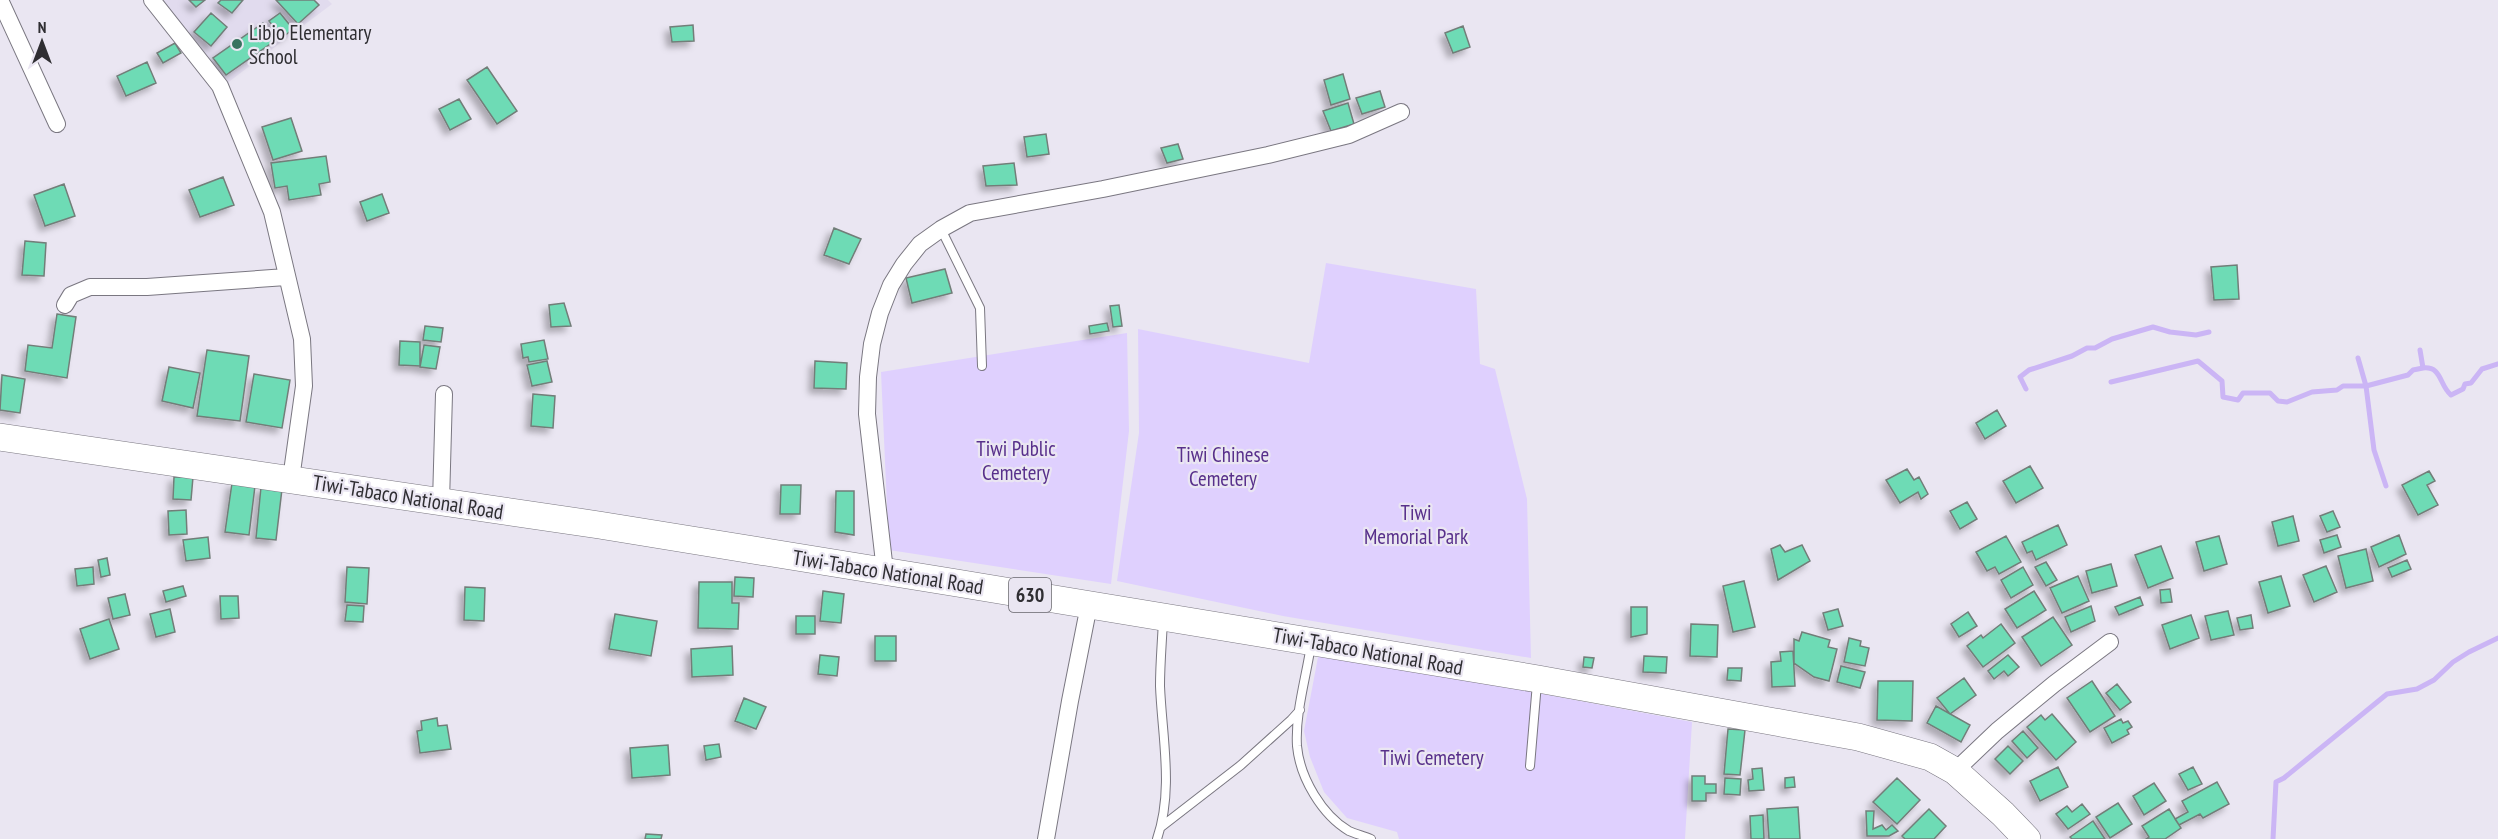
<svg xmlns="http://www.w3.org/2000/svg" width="2498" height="839" font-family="'PT Sans Narrow',sans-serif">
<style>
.built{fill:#e1dbee}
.green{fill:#dfd0fe}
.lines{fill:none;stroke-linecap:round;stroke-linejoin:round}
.stream{stroke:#cbb5f5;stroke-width:5}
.building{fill:#6edbb5;stroke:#727e79;stroke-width:1.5;filter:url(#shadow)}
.service-casing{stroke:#7a7781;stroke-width:10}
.minor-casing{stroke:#7a7781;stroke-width:18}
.primary-casing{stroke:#7a7781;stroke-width:28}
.service{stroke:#fff;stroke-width:8}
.minor{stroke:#fff;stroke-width:16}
.primary{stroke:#fff;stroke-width:27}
.poi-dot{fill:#38745f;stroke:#eae6f2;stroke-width:2}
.labels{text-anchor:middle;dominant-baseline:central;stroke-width:4.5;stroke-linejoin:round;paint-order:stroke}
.shield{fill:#eae6f2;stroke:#67656c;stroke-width:1.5}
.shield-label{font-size:20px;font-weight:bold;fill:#2f2e32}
.poi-label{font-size:21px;fill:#2f2e32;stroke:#eae6f2;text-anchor:start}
.park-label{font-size:21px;fill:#58308b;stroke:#eae6f2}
.street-label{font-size:21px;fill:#2f2e32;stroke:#eae6f2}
</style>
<defs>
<filter id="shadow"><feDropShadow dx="-5" dy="5" stdDeviation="3" flood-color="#0004"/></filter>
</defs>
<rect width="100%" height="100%" fill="#eae6f2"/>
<path class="built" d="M162 0H328L332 4 226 84Z"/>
<path class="green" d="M1326 263 1476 289 1480 364 1495 369 1527 499 1531 658 1283 616 1117 581 1139 433 1138 329 1309 363Z
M1127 333 1129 431 1111 584 889 550 881 372Z
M1319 652 1692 722 1685 839H1399L1397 832 1347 818 1324 792 1310 757 1304 731Z"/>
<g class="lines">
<path class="stream" d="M2358 358 2366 386 2374 450 2386 486
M2423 368C2442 366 2439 385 2451 395L2463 389 2465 384 2471 383 2482 369 2498 364
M2111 382 2198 361 2222 381 2223 397 2238 400 2243 393H2270L2278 401 2287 402 2312 392 2337 390 2343 386H2366L2408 375 2413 370 2423 368 2420 350
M2026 389 2020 377 2029 370 2072 356 2087 348H2095L2112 339 2153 327 2170 332 2196 335 2209 332
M2273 839 2276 782 2284 778 2387 694 2417 689 2434 680 2453 662 2469 652 2498 638"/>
</g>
<path class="building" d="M189 0H205L196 7Z
M221 0H243L232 13 218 3Z
M276 0H314L319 5 298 24Z
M211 13 227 27 211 46 194 32Z
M280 13 293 29 282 38 269 21Z
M263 23 276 40 226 75 213 58Z
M693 25 694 41 672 42 670 27Z
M1463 26 1470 47 1453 53 1445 33Z
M175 43 181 53 163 63 157 53Z
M147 62 156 83 126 96 117 76Z
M487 67 517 111 497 124 467 80Z
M1343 74 1350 99 1331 105 1324 80Z
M1380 91 1385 107 1362 114 1356 98Z
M459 99 471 119 450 130 439 109Z
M1348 103 1354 124 1331 131 1323 111Z
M291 118 302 151 273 160 262 127Z
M1046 134 1049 154 1027 157 1024 137Z
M1178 144 1183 159 1167 163 1161 148Z
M326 156 330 182 319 184 321 195 289 200 287 186 275 188 271 163Z
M1014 163 1017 185 986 186 983 166Z
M223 177 234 205 200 217 189 190Z
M64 184 75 216 45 226 34 195Z
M382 194 389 213 367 221 360 202Z
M834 228 861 239 849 264 824 255Z
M25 241 46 243 44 276 22 275Z
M2237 265 2239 299 2214 300 2211 267Z
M945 269 952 293 912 303 906 278Z
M564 303 571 326 551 327 549 305Z
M1119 305 1122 326 1113 327 1110 306Z
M57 314 76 317 67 378 25 371 28 345 52 348Z
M1107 323 1109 331 1090 334 1089 326Z
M425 326 443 328 441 342 423 340Z
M544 340 548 359 529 362 528 357 523 358 521 344Z
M400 341 420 342V366L399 365Z
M424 345 440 347 436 369 420 367Z
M207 350 249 356 240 421 197 416Z
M547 361 552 382 532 386 527 365Z
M815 361 847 363 846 389 814 388Z
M169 367 200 373 193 408 162 401Z
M254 374 290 380 282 428 246 422Z
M2 375 25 379 20 413 0 410Z
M533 394 555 396 553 428 531 426Z
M1997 410 2006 426 1985 439 1976 423Z
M2030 466 2043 488 2016 503 2003 481Z
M1907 469 1914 480 1919 477 1928 494 1921 499 1918 492 1900 503 1886 480Z
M2429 471 2435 481 2427 485 2438 505 2418 515 2402 485Z
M174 477H193L191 500 173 499Z
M232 483 255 486 249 535 225 532Z
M781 485H801L800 514H780Z
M261 487 282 489 276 540 256 538Z
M836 491H854V535L835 532Z
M1967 502 1977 519 1960 529 1950 511Z
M186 510 187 534 169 535 168 511Z
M2333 511 2340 527 2327 532 2320 516Z
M2293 516 2299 541 2278 546 2272 522Z
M2058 525 2067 545 2036 560 2032 551 2027 553 2022 542Z
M2337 535 2341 547 2324 553 2320 540Z
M2399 535 2406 554 2379 567 2371 547Z
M2006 536 2021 562 1999 574 1995 567 1987 571 1976 552Z
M2219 536 2227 564 2204 571 2196 542Z
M208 537 210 558 186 561 183 540Z
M1780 545 1785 552 1802 545 1810 561 1778 580 1771 549Z
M2161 546 2173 578 2148 588 2135 555Z
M2366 549 2373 581 2346 588 2338 556Z
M107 558 110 575 101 577 98 560Z
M2407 560 2411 569 2392 577 2388 568Z
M2046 562 2057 580 2046 586 2035 567Z
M2111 564 2117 586 2092 593 2086 571Z
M2326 566 2337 592 2314 602 2303 575Z
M93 567 94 584 77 586 75 569Z
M347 567 369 568 367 604 345 602Z
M2023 567 2033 585 2011 598 2001 580Z
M2078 576 2089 601 2062 613 2050 588Z
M2281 576 2290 606 2268 613 2259 582Z
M735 577 754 578 753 597 734 596Z
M1744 581 1755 627 1733 632 1723 586Z
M699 582H732V603H739L738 629 698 628Z
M183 586 186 596 166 602 163 591Z
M465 587 485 588 484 621 464 620Z
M2170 589 2172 602 2161 603 2160 590Z
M823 591 844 594 841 623 820 621Z
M2034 591 2046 610 2017 628 2005 609Z
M125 594 130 615 113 619 108 598Z
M220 596H238L239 618 221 619Z
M2140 597 2143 605 2119 615 2115 607Z
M347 605 364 606 363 622 345 621Z
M2091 606 2095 621 2071 632 2065 617Z
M1631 607H1647V634L1631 637Z
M170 609 175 632 156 637 150 614Z
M1838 609 1843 626 1828 630 1823 613Z
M2228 611 2234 635 2211 640 2205 616Z
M1968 612 1977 626 1959 637 1951 624Z
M615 614 657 621 651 656 609 649Z
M2191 615 2199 638 2170 649 2162 625Z
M2251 615 2253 628 2240 630 2237 618Z
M796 616H815V634H796Z
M2053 617 2072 645 2041 666 2022 637Z
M109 619 119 649 90 659 80 629Z
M1691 624 1718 625 1717 657 1690 656Z
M2001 624 2015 643 1983 667 1967 646 1981 635 1983 638Z
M1802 632 1830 640 1828 647 1837 649 1829 681 1814 677 1794 663V639L1799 641Z
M875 636H896V661H875Z
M1849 638 1861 641 1860 646 1869 648 1865 666 1844 662Z
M732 646 733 675 692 677 691 649Z
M1793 651 1795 686 1772 687 1771 662 1781 661 1780 652Z
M820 655 839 657 837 676 818 674Z
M2008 655 2019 667 2008 676 2004 671 1994 679 1988 671Z
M1644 656 1667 657 1666 673 1643 672Z
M1584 657 1594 658 1592 668 1583 667Z
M1841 666 1865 672 1860 688 1837 682Z
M1728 668H1742L1741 681 1727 680Z
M1964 678 1976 695 1950 714 1937 698Z
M1878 681H1913L1912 721 1877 720Z
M2092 681 2115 716 2090 732 2067 698Z
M2117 684 2131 702 2120 710 2106 693Z
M744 698 766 707 756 729 735 721Z
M1936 706 1970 725 1961 742 1927 723Z
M2052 714 2076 742 2056 760 2027 727 2041 715 2045 720Z
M437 718 438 726 447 725 451 749 420 753 417 731 422 730 421 721Z
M2121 719 2123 723 2128 721 2132 727 2127 730 2129 734 2112 743 2104 728Z
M1728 729 1745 730 1740 775 1724 774Z
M2023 731 2038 748 2027 758 2012 741Z
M719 744 721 757 706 760 704 746Z
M668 745 670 775 632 778 630 748Z
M2008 746 2023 761 2010 774 1995 759Z
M2058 767 2068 787 2040 801 2030 781Z
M2193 767 2202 784 2188 790 2179 774Z
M1762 768 1764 790 1749 791 1748 780 1753 779 1752 769Z
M1692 776H1705V784H1716V793H1706V801H1692Z
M1794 777 1795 787 1785 788V778Z
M1725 778 1741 779 1740 795 1724 794Z
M1897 778 1920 800 1897 824 1873 802Z
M2217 782 2229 804 2203 818 2200 814 2179 825 2175 819 2188 812 2182 801Z
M2154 783 2166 801 2144 815 2133 796Z
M2118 803 2132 824 2110 838 2096 817Z
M2082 804 2090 814 2068 829 2056 814 2067 806 2072 812Z
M1798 807 1800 839H1769L1767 809Z
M1929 809 1946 826 1934 839H1905L1902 836Z
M2169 809 2181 828 2165 839H2146L2149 837 2142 826Z
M1866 811H1874L1873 829 1882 825 1886 830 1892 825 1898 831 1889 836H1867Z
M1763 815 1764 839H1751L1750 816Z
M2093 821 2105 839H2072L2070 837Z
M646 834 662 835 661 839H645Z"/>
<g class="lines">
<g class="service-casing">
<path id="service" d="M941 229 980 308 982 366
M1311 645C1306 678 1295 713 1297 746 1300 778 1322 815 1349 831 1356 834 1364 836 1371 839
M1530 766 1537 683
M1161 827 1241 765 1291 720 1300 710
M1157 839C1174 790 1162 736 1160 686 1160 664 1162 642 1163 620"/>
</g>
<g class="minor-casing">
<path id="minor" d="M0 0 57 124
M152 0 220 86 272 212 302 339 304 386 291 479
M65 305 71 295 90 287H147L286 277
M441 502 444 394
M885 571 867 414 868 377 872 344 880 313 891 285 904 264 920 244 941 229 970 213 1103 189 1268 155 1349 135 1401 112
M1955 771 1997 731 2054 684 2110 642
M1046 839 1070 701 1089 605"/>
</g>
<g class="primary-casing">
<path id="primary" d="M0 437 599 525 957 583 1538 679 1858 737 1930 757 1955 771 2003 814 2027 839"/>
</g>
<use href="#service" class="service"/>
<use href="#minor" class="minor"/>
<use href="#primary" class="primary"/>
</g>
<circle class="poi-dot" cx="237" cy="44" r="6"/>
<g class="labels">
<rect class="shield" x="1009" y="578" width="42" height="34" rx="4.5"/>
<g class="shield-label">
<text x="1030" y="595">630</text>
</g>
<g class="poi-label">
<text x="249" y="32">Libjo Elementary<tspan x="249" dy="24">School</tspan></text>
</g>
<g class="park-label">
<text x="1016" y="448">Tiwi Public<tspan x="1016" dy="24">Cemetery</tspan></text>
<text x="1223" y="454">Tiwi Chinese<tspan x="1223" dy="24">Cemetery</tspan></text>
<text x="1416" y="512">Tiwi<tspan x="1416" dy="24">Memorial Park</tspan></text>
<text x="1432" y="757">Tiwi Cemetery</text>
</g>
<g class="street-label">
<text transform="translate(408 497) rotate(9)">Tiwi-Tabaco National Road</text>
<text transform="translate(888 572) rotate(9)">Tiwi-Tabaco National Road</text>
<text transform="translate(1368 651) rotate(10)">Tiwi-Tabaco National Road</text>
</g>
</g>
<g transform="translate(42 42)" stroke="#eae6f2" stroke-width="4.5" paint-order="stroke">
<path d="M0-4.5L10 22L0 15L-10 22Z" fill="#2f2e32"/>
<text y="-9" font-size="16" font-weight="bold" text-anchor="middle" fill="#2f2e32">N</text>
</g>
</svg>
